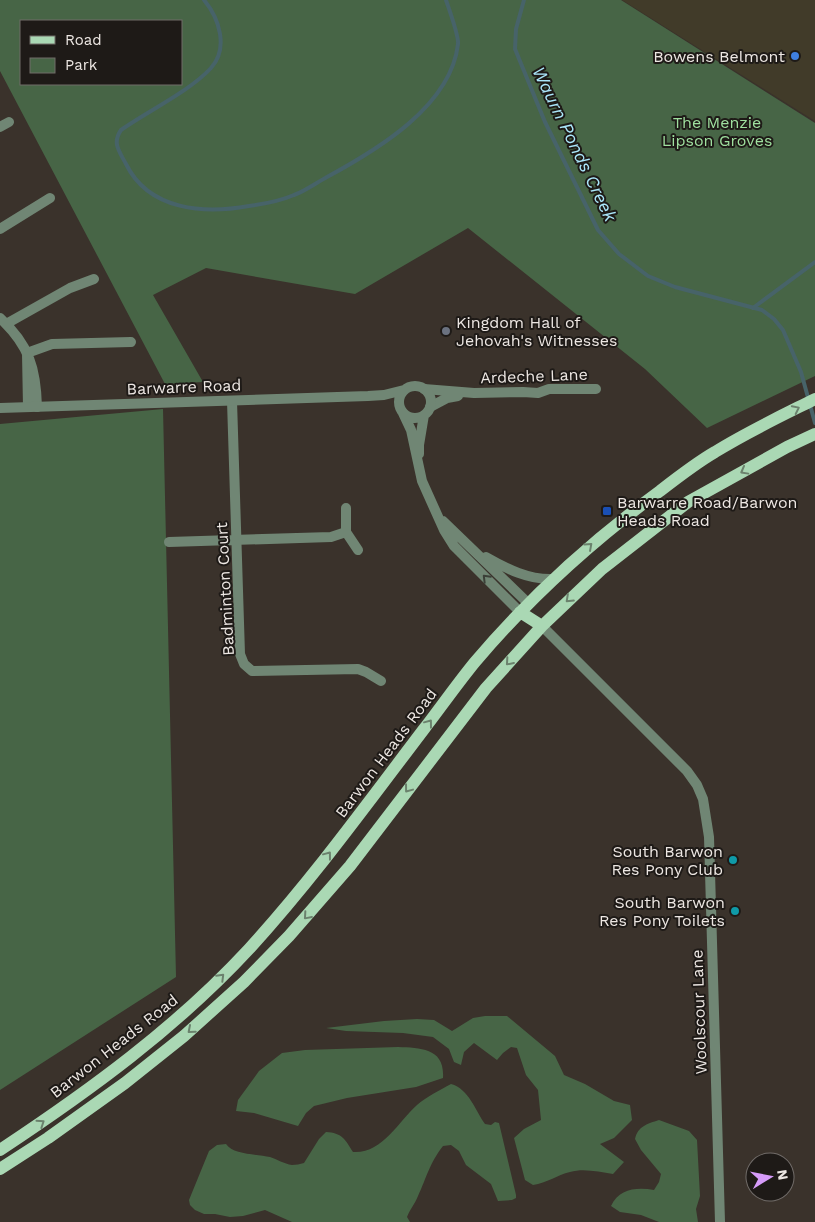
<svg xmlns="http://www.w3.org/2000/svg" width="815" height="1222" font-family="'Work Sans',sans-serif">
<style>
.industrial{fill:#413b29}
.green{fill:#476546;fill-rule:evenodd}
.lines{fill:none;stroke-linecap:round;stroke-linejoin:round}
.stream{stroke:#476369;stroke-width:4}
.minor{stroke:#708674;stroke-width:10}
.tertiary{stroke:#708674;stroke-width:10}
.primary{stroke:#aad8b4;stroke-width:12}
.oneway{stroke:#6b826d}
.oneway2{stroke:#3b4038}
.shop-dot{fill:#3f7fe0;stroke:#1e1a17;stroke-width:2}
.worship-dot{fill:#6b7280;stroke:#1e1a17;stroke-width:2}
.transit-dot{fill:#1a4fb4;stroke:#1e1a17;stroke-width:2}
.culture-dot{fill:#0f9aa8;stroke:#1e1a17;stroke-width:2}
.labels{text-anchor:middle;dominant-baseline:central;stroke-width:4;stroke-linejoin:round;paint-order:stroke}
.poi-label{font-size:16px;fill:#ede7e3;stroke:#1e1a17;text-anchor:end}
.park-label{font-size:16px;fill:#9fe09f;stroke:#1e1a17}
.street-label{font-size:16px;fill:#ede7e3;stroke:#1e1a17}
.water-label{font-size:18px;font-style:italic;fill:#abe7fb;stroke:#1e1a17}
</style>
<rect width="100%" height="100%" fill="#3a322b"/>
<path class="industrial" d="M622 0H815V121Z"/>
<path class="green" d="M0 0H621L815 123V376L707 428 645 369 468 228 355 294 206 268 153 295 203 382 165 384 0 71ZM21 21H181V84H21Z
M163 409 176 977 0 1090V424Z
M485 1016H507L555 1056 564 1075 585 1084 614 1101 630 1105 632 1120 614 1138 600 1144 624 1162 613 1174C599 1172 584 1168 570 1172 557 1175 547 1183 533 1185L525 1180 514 1138 524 1129 541 1120 538 1090 526 1075 517 1048 511 1047 503 1053 497 1060 474 1043 464 1052 461 1065 454 1062 449 1049 433 1037 403 1033 346 1031 326 1028 384 1021 417 1019 434 1020 452 1031 473 1018Z
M398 1047C421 1048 445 1048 443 1078L416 1087 347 1098 314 1106 306 1113 298 1126 254 1113 236 1111 238 1100 259 1071 282 1053 305 1050Z
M451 1084C469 1089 475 1110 485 1124L491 1125 495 1122 499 1123 516 1195V1198L512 1200 498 1201 491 1184 466 1165 459 1151 451 1145 443 1146C429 1164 427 1177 418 1196 415 1204 410 1209 407 1217L410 1222H292L265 1210 243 1216 230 1217 215 1214H204L195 1210 190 1205 189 1200 209 1151 217 1145 226 1144C233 1155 258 1154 270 1157 277 1159 284 1164 292 1165 296 1165 300 1164 304 1163L319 1139 326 1132C342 1133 345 1139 353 1152 382 1154 398 1122 417 1105 426 1097 440 1090 451 1084Z
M659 1120 689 1131 697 1140 700 1196 696 1209 698 1222H659L641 1215 620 1212 611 1206C619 1189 636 1187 654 1190L659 1182 661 1174 641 1150 635 1139C638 1126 647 1124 659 1120Z"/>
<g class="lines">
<path class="stream" d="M204 0C219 18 229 48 211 68 190 91 148 111 121 130 112 143 119 151 126 164 149 211 205 214 249 206 264 204 280 201 294 195 305 191 316 183 327 177 377 150 451 106 458 44 459 36 449 9 446 0
M524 0 516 29 515 49 545 122 598 230 619 254 648 276 675 287 762 310 774 319 783 330 801 372 815 423
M753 308 815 262"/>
<path class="minor" d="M0 127 9 122
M0 229 50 198
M0 318C29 345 36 368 37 407
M6 324 70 288 94 279
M27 353 52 344 131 342
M27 354 28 407
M424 389 474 393 523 392 538 393 549 389H596
M232 401 240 654 244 664 252 671 358 669 366 672 381 681
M430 407 447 398 458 396
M346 508V532L358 550
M169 542 331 537 346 532
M542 626 687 771 697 785 703 799 709 837 720 1222"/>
<path class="tertiary" d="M399 402a16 16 0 1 1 32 0a16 16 0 1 1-32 0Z
M0 408 368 396 384 395 404 390
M403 413 411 430 422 481 444 530 454 546 520 612
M419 454V445L424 415
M443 521 529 604
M486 557C507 569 529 580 553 579"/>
<path class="primary" d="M520 612 542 626
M0 1150C89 1091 176 1028 249 949 312 880 367 804 424 729 441 707 457 684 475 662 530 597 592 541 660 491 678 477 696 463 715 452 747 432 781 416 815 399
M0 1169 48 1138 125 1083 184 1036 244 982 289 936 350 866 486 688 542 626 602 569 688 502 787 447 815 434"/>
</g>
<defs><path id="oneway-chevron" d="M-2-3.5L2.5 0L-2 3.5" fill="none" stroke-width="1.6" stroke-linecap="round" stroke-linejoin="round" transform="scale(1.25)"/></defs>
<g class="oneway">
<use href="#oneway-chevron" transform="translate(796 409) rotate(-26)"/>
<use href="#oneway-chevron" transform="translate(744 471) rotate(151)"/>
<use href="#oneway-chevron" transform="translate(589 546) rotate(-42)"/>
<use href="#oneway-chevron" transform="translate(569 599) rotate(137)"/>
<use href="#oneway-chevron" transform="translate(509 662) rotate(131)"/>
<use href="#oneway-chevron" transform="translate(429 723) rotate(-53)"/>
<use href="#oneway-chevron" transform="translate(408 789) rotate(127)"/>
<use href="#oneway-chevron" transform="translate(328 855) rotate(-53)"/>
<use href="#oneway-chevron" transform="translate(307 916) rotate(131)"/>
<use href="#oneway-chevron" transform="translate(221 977) rotate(-45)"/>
<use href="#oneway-chevron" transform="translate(191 1030) rotate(139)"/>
<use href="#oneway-chevron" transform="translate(41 1123) rotate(-34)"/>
</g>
<use class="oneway2" href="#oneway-chevron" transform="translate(486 578) rotate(-135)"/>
<circle class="shop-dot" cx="795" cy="56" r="5"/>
<circle class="worship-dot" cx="446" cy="331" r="5"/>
<rect class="transit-dot" x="602" y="506" width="10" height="10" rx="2.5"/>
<g class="culture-dot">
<circle cx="733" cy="860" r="5"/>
<circle cx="735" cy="911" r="5"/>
</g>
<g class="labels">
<g class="poi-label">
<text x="785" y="56">Bowens Belmont</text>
<text x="456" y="322" text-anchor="start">Kingdom Hall of<tspan x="456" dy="18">Jehovah's Witnesses</tspan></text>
<text x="617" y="502" text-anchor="start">Barwarre Road/Barwon<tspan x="617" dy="18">Heads Road</tspan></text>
<text x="723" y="851">South Barwon<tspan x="723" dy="18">Res Pony Club</tspan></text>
<text x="725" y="902">South Barwon<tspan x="725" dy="18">Res Pony Toilets</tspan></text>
</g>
<g class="park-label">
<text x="717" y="122">The Menzie<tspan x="717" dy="18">Lipson Groves</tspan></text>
</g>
<g class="street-label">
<text transform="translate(534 376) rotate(-2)">Ardeche Lane</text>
<text transform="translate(184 387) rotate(-2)">Barwarre Road</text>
<text transform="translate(225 589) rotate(-93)">Badminton Court</text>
<text transform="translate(386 753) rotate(-53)">Barwon Heads Road</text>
<text transform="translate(699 1012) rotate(-92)">Woolscour Lane</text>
<text transform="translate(114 1046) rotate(-38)">Barwon Heads Road</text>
</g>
<g class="water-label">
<text transform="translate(575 144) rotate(64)">Waurn Ponds Creek</text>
</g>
</g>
<rect x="20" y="20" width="162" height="65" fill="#1e1a17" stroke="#716c69"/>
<rect x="30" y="36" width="25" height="8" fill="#aad8b4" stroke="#716c69"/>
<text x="65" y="45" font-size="15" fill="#ede7e3">Road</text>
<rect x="30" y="58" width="25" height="15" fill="#476546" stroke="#716c69"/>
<text x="65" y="70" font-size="15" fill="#ede7e3">Park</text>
<g transform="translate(770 1177) rotate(80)"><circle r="24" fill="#1e1a17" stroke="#716c69"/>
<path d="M0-4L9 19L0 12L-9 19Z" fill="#d69bf9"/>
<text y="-8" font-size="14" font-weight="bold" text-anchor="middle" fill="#ede7e3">N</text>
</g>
</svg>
